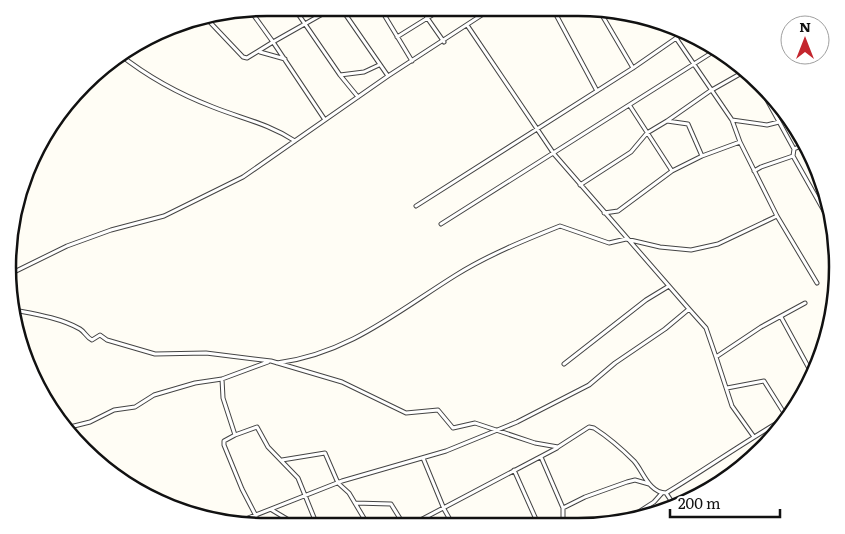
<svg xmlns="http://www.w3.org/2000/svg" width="845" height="534" font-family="Literata,serif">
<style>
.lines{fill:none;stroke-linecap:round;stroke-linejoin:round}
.minor-casing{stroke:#444;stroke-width:5}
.minor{stroke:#fff;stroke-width:3}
.rim{fill:none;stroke:#111;stroke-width:2.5}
</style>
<rect width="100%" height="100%" fill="#fffdf5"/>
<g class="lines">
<g class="minor-casing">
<path id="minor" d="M294 8 340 75 364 72 379 65
M341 8 388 76
M380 8 412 61
M421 9 444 42
M553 9 597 91
M250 10 273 42 333 8
M599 10 633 68 685 32
M206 18 243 57 247 58 273 42 325 120
M467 25 554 154 689 309
M397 37 442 9
M260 52 285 59
M119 54C148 77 179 94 213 107 243 119 267 123 295 141
M120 54 127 49
M340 75 358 97
M630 106 672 171
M732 120 767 125 779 122
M667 121 710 91 747 70 766 98 794 149 793 156 761 167 754 171
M740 142 777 216 817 283
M794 149 805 144
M793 156 828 218
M580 185 631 152 647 133 667 121 688 124 702 156 740 142 732 120 676 38
M416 206 633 68
M604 213 618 211 672 171 702 156
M441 224 716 50
M10 274 67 246 111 230 164 216 243 177 388 76 491 9
M14 310C35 314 61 318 80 329 85 332 86 337 92 340L100 335 107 340 155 354 206 353 271 361 342 382 406 413 438 410 453 428 475 423 535 443 558 447 589 427 594 428C608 437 622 449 634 461 643 471 649 493 666 493 706 469 744 442 784 419
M781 317 811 372
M716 357 732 406 754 437
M277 363C348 354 398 311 456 275 488 255 525 240 560 226L609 243 626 239 660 247 691 250 718 244 777 216
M564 364 646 300 669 286
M222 379 223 398 235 435 224 441V445L242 489 256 516
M727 388 764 381 786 416
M66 428 90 422 114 410 135 407 154 395 195 383 222 379 268 362
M235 435 257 427 268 447 298 478 317 525
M541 457 563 508
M423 458 444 509 453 525
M282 460 325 453 338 483 349 493 368 525
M514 470 539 526
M666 493 674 505
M355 503 391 504 404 525
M272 510 287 519 292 525
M634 515 654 502 662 493
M233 524 342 481 446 451 517 422 589 385 615 363 665 329 689 309 706 328 716 357 761 327 805 303
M411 525 557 448
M550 526 563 519V508L585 497 627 482 635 480 649 484"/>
</g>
<use href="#minor" class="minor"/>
</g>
<path d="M0 0H845V534H0ZM267 16H578A251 251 0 0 1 829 267V267A251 251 0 0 1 578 518H267A251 251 0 0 1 16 267V267A251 251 0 0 1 267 16Z" fill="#fff" fill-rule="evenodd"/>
<path class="rim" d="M267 16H578A251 251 0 0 1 829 267V267A251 251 0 0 1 578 518H267A251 251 0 0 1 16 267V267A251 251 0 0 1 267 16Z"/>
<g transform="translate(805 40)"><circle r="24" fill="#ffffff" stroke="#a0a0a0"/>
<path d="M0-4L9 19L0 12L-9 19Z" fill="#c4262e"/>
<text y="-8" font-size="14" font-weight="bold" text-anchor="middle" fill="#111111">N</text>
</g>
<path d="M670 509v8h110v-8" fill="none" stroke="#111111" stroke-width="2.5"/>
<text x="678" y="509" font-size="15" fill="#111111" stroke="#ffffff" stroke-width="4" paint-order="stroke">200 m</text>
</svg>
